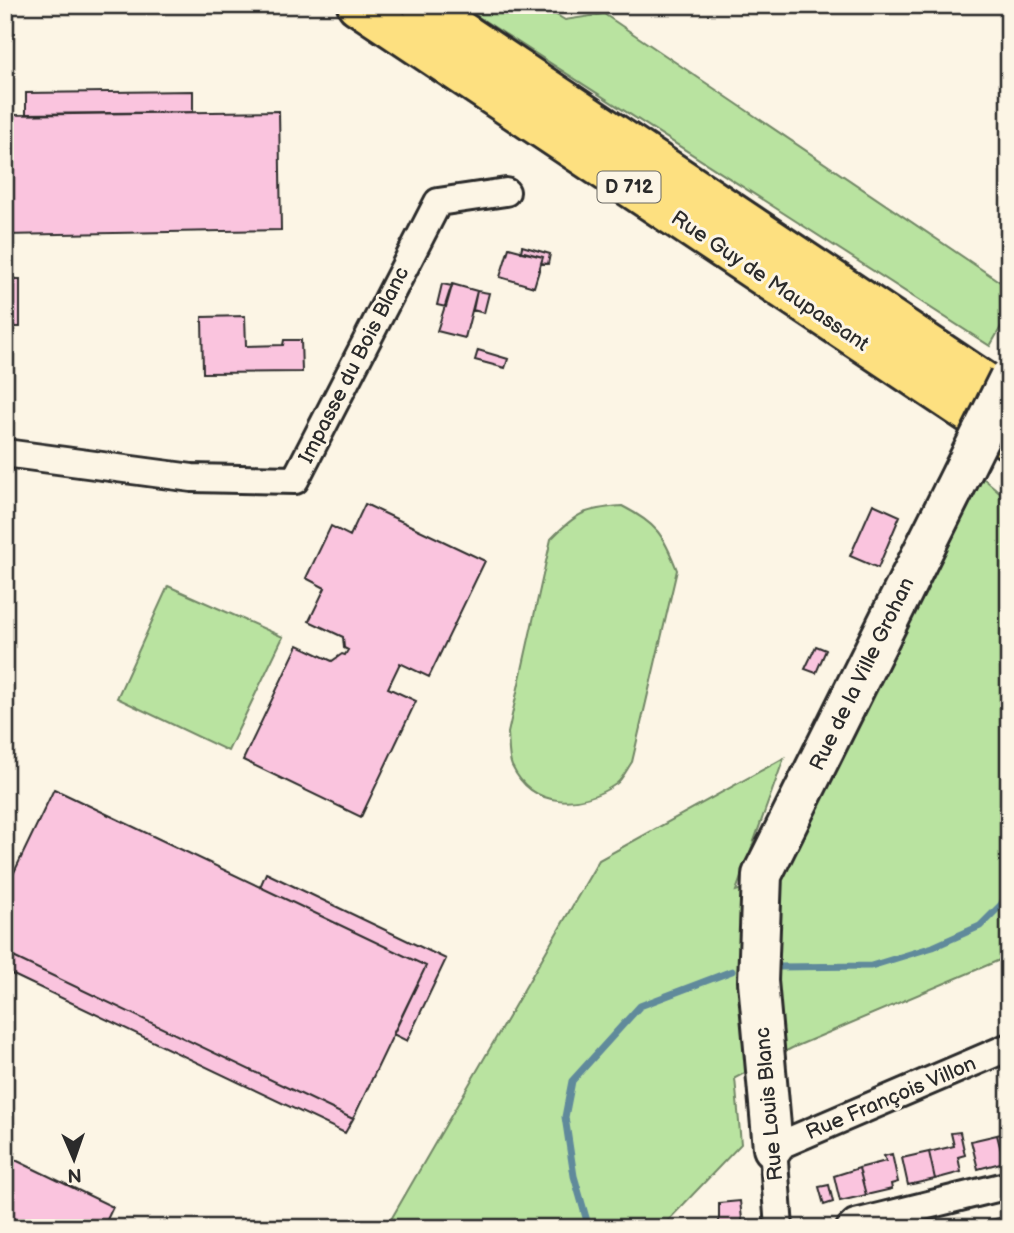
<svg xmlns="http://www.w3.org/2000/svg" width="1014" height="1233" font-family="'Balsamiq Sans',sans-serif">
<style>
.green{fill:#b9e3a0;stroke:#728766;stroke-width:2}
.lines{fill:none;stroke-linecap:round;stroke-linejoin:round}
.stream{stroke:#618a9b;stroke-width:7}
.building{fill:#fac4de;stroke:#2b2b2b;stroke-width:2}
.street-casing{stroke:#2b2b2b;stroke-width:32}
.secondary-casing{stroke:#2b2b2b;stroke-width:44}
.primary-casing{stroke:#2b2b2b;stroke-width:44}
.street{stroke:#fcf5e5;stroke-width:26}
.secondary{stroke:#fcf5e5;stroke-width:38}
.primary{stroke:#fde080;stroke-width:38}
.secondary-bridge-casing{stroke:#2b2b2b;stroke-width:44;stroke-linecap:butt}
.secondary-bridge{stroke:#fcf5e5;stroke-width:38}
.labels{text-anchor:middle;dominant-baseline:central;stroke-width:6;stroke-linejoin:round;paint-order:stroke}
.shield{fill:#fcf5e5;stroke:#6a6863;stroke-width:2}
.shield-label{font-size:19px;font-weight:bold;fill:#2b2b2b}
.street-label{font-size:21px;fill:#2b2b2b;stroke:#fcf5e5}
</style>
<rect width="100%" height="100%" fill="#fcf5e5"/>
<filter id="ink" filterUnits="userSpaceOnUse"><feTurbulence type="fractalNoise" baseFrequency=".0143" numOctaves="2"/><feDisplacementMap in="SourceGraphic" scale="14" xChannelSelector="R" yChannelSelector="G"/><feConvolveMatrix kernelMatrix="1 2 1 2 8 2 1 2 1" color-interpolation-filters="sRGB"/></filter>
<g filter="url(#ink)">
<path class="green" d="M460 5H540L565 20 604 14 1009 288V313L990 346Z
M983 478 1009 500V956L792 1048 735 1078 741 1144 661 1228H386L599 860 784 758 736 891 782 876Z
M622 506C657 524 663 534 677 570L632 762C627 769 622 780 616 784 580 809 532 808 512 766 508 757 509 743 508 733L551 539C577 512 585 509 622 506Z
M168 586 283 637 228 751 117 698Z"/>
<g class="lines">
<path class="stream" d="M778 967 871 966 933 947 980 926 1001 905 1009 889
M589 1228 574 1176 565 1117 572 1081 640 1006 732 971"/>
</g>
<path class="building" d="M193 91V112L26 114V93Z
M279 111 281 230 5 235V115Z
M522 246 550 254 548 264 541 263 543 257 521 252Z
M509 248 543 257 534 287 500 277Z
M5 279H20V327H5Z
M442 284 452 286 446 307 437 305Z
M452 284 477 291 465 338 437 331Z
M477 291 489 293 484 313 473 310Z
M245 316 246 346 283 345 284 340H301L302 372 203 373 202 317Z
M478 350 508 359 505 368 475 360Z
M365 504 485 561 429 677 400 663 388 688 416 701 361 817 243 760 298 645 332 661 342 654 345 655 348 650 344 648 343 637 309 621 325 588 306 578 331 526 350 536Z
M873 504 900 516 878 568 850 556Z
M816 646 826 650 816 673 805 669Z
M54 789 426 966 353 1119 5 953V891Z
M266 873 446 959 407 1041 393 1034 426 966 260 887Z
M5 953 353 1119 345 1133 5 971Z
M960 1132 965 1155 958 1157 961 1172 935 1179 929 1152 954 1146 951 1133Z
M1009 1132V1161L1004 1162 997 1135Z
M997 1135 1004 1162 978 1169 971 1141Z
M929 1152 935 1179 908 1185 902 1158Z
M892 1154 898 1182 891 1184 892 1189 866 1195 859 1168 886 1161 884 1156Z
M5 1155 113 1207 103 1228H5Z
M859 1168 866 1195 840 1201 834 1176Z
M829 1185 833 1202 824 1205 819 1187Z
M740 1201 743 1228H719V1203Z
M1008 1216 1009 1228H983L982 1222Z"/>
<g class="lines">
<g class="street-casing">
<path id="street" d="M5 453 192 478 295 480 438 202 506 192
M779 1228 773 1148 1009 1047
M850 1228 855 1223 1009 1185"/>
</g>
<g class="secondary-casing">
<path id="secondary" d="M773 1148 758 981 762 875 953 491"/>
</g>
<g class="primary-casing">
<path id="primary" d="M357 5 1009 440
M422 5 1009 398"/>
</g>
<use href="#street" class="street"/>
<use href="#secondary" class="secondary"/>
<use href="#primary" class="primary"/>
<g class="secondary-bridge-casing">
<path id="secondary-bridge" d="M953 491 1009 378"/>
</g>
<use href="#secondary-bridge" class="secondary-bridge"/>
</g>
</g>
<g class="labels">
<rect class="shield" x="597.5" y="171.5" width="63" height="31" rx="5"/>
<g class="shield-label">
<text x="629" y="187">D 712</text>
</g>
<g class="street-label">
<text transform="translate(770 281) rotate(34)">Rue Guy de Maupassant</text>
<text transform="translate(354 365) rotate(-63)">Impasse du Bois Blanc</text>
<text transform="translate(862 674) rotate(-64)">Rue de la Ville Grohan</text>
<text transform="translate(891 1098) rotate(-23)">Rue François Villon</text>
<text transform="translate(769 1104) rotate(-95)">Rue Louis Blanc</text>
</g>
</g>
<rect width="1014" height="1233" fill="none" stroke="#fcf5e5" stroke-width="28"/>
<rect x="14" y="14" width="986" height="1205" fill="none" stroke="#2b2b2b" stroke-width="2.5" filter="url(#ink)"/>
<g transform="translate(74 1159) rotate(178)" stroke="#fcf5e5" stroke-width="5" paint-order="stroke">
<path d="M0-5L12 26L0 18L-12 26Z" fill="#2b2b2b"/>
<text y="-10" font-size="19" font-weight="bold" text-anchor="middle" fill="#2b2b2b">N</text>
</g>
</svg>
